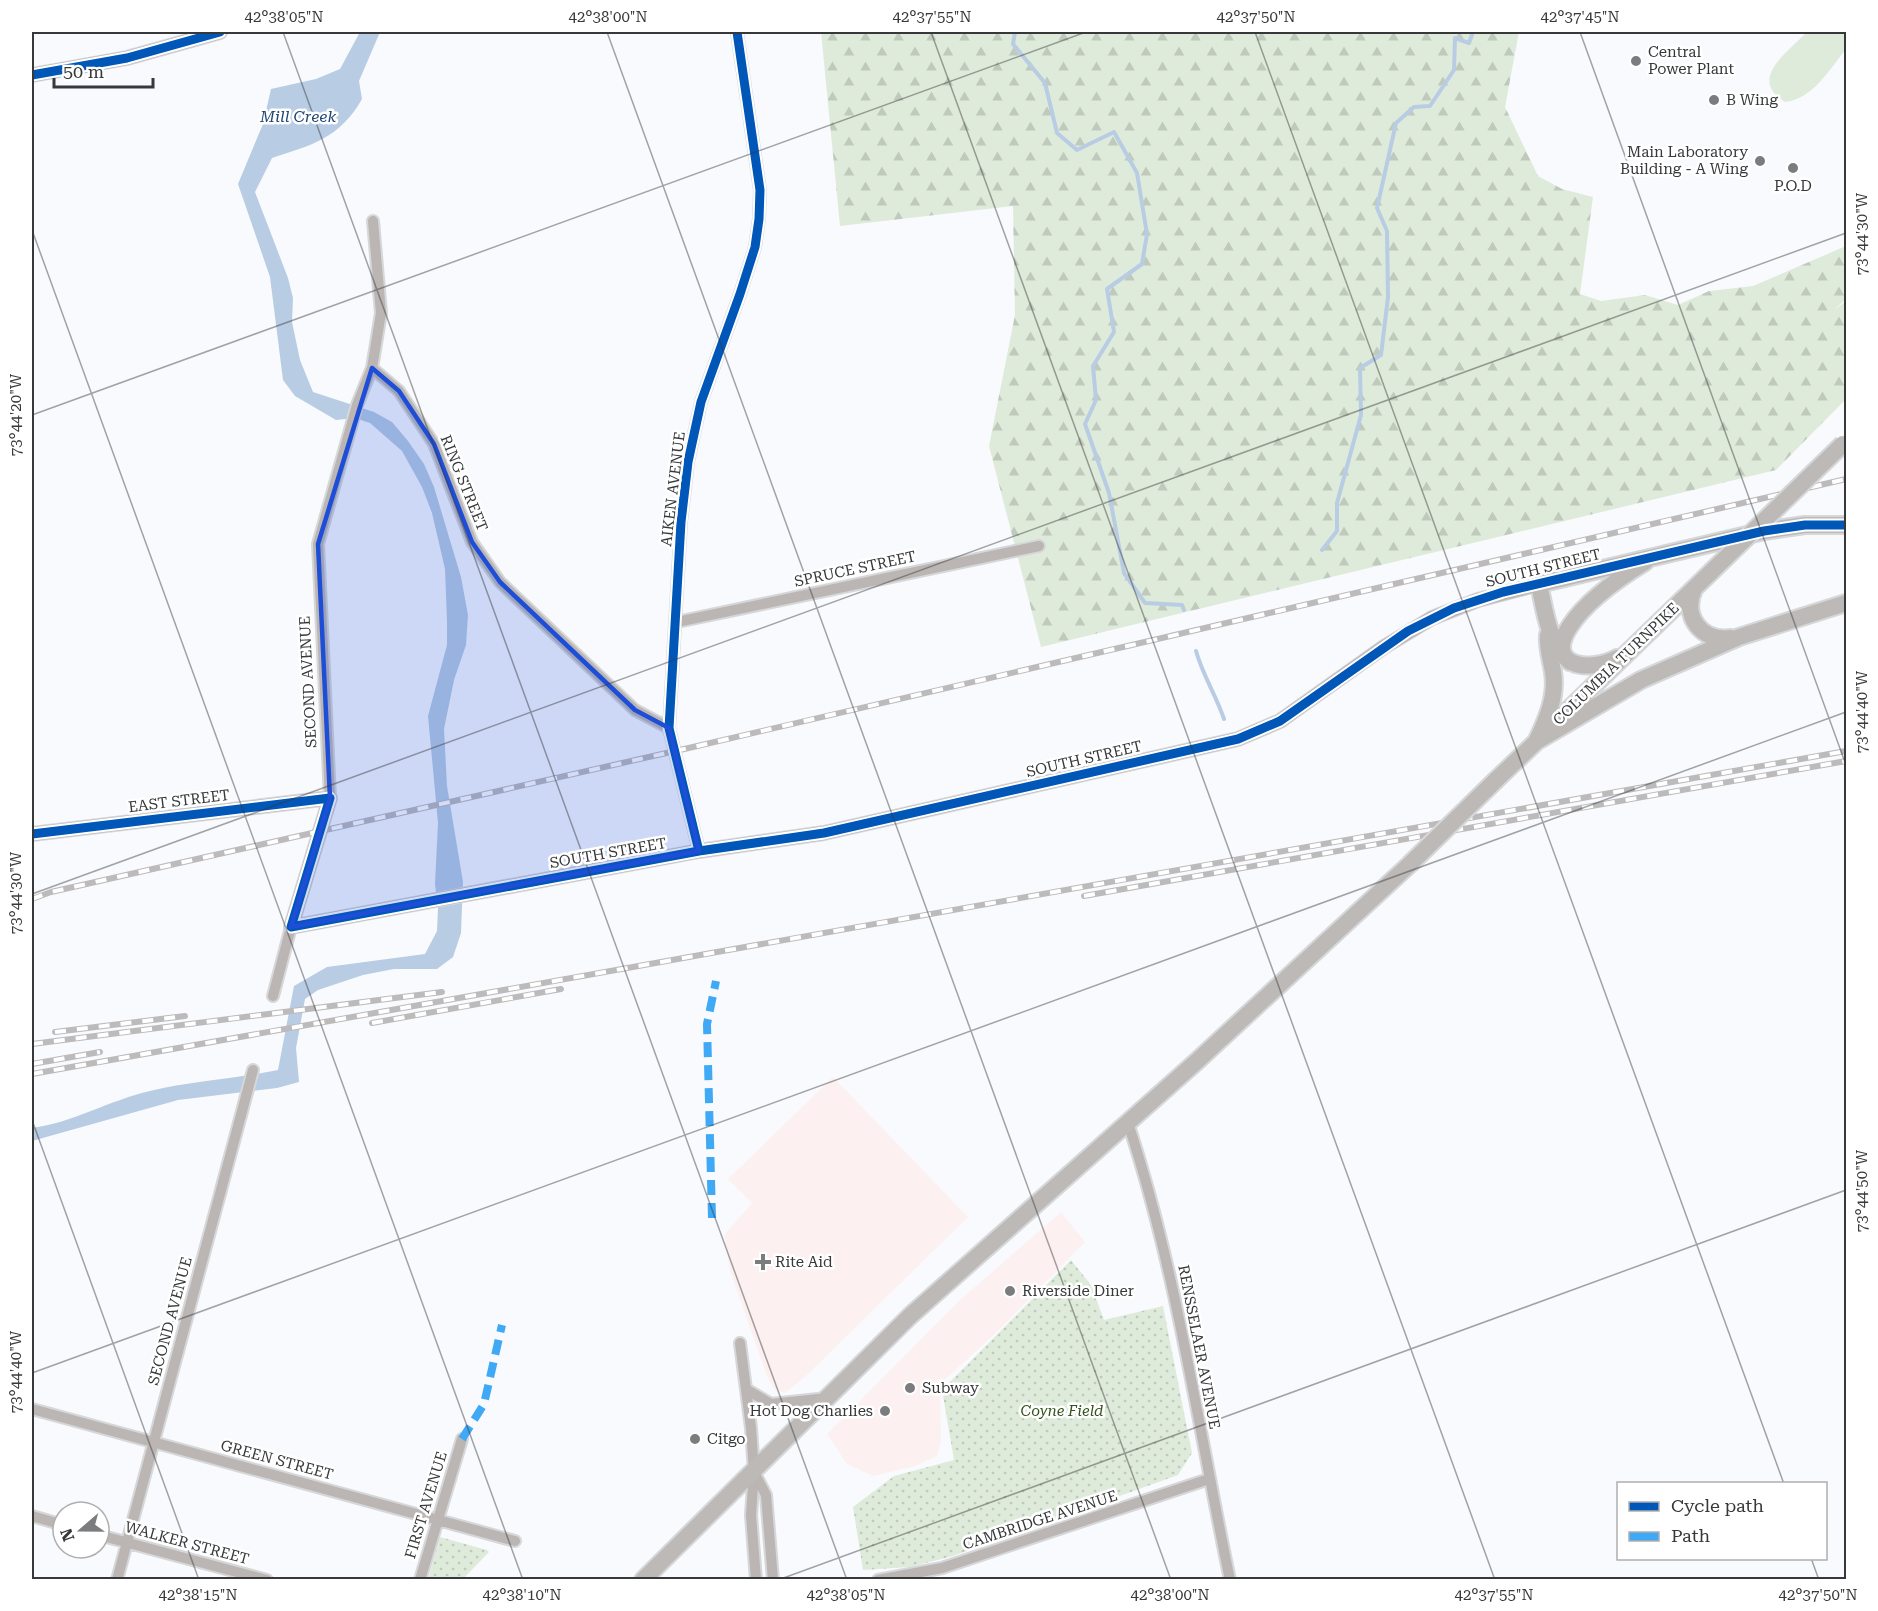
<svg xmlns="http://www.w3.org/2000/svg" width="1878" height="1611" font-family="'Roboto Serif',serif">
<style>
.commercial{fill:#fcf1f0}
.grass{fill:#dfebda}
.forest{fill:url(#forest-firs)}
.park{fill:url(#park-dots)}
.water{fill:#b8cce4}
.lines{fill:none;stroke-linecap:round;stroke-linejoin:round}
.stream{stroke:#b8cce4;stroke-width:4}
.minor-casing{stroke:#d6d7d9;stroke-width:14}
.tertiary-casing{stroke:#d6d7d9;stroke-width:16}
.primary-casing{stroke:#d6d7d9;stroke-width:20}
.minor{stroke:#bbb5b4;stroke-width:10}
.tertiary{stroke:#bbb5b4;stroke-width:14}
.primary{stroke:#bcb9b7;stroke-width:16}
.rail-casing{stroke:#bcbabb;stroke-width:6}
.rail{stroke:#fff;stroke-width:4;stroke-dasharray:11;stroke-linecap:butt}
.primary-bridge-casing{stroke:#d6d7d9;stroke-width:20;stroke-linecap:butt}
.primary-bridge{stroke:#bcb9b7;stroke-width:16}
.quiet{stroke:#3fa9f5;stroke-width:8;stroke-dasharray:15 8;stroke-linecap:butt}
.cycleway-casing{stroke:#fff;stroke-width:13}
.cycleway{stroke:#0057b8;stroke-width:9}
.marked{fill:#1d4ed8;fill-opacity:0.2;stroke:#1d4ed8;stroke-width:4.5;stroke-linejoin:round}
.ticks{fill:none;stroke:#37383a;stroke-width:1.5;stroke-opacity:0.45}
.poi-dot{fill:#7b7c7e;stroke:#fff;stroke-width:2}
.labels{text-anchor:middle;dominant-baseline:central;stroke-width:5;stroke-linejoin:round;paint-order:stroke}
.poi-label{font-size:15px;fill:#37383a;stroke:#fff;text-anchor:start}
.street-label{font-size:15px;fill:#37383a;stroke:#fff}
.park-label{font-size:15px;font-style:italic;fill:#34521b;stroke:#fff}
.water-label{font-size:16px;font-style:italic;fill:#1e4572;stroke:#fff}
.neatline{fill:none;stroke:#37383a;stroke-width:2}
.ticks-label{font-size:15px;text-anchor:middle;fill:#37383a}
</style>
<defs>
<pattern id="forest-firs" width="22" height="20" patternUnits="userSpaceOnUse" patternTransform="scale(1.5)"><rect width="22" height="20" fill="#dfebda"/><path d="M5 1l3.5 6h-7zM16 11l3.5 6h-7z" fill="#c0cabc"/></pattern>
<pattern id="park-dots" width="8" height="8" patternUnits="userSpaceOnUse" patternTransform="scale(1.5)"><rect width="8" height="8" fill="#dfebda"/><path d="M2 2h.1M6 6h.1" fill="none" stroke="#c0cabc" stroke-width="1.8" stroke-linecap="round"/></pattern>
</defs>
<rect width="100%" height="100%" fill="#f8fafd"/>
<path class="commercial" d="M833 1077 968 1217 806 1376 785 1393 775 1390 767 1376 730 1271 724 1235 752 1203 728 1179Z
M1061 1212 1085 1242 998 1331 940 1384 941 1442 937 1456 915 1466 873 1476 847 1464 827 1434 960 1300Z"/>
<path class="grass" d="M1807 32H1846V49C1829 70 1813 99 1785 102 1747 79 1788 52 1807 32Z"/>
<path class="forest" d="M821 32H1519L1505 107 1538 176 1562 189 1593 197 1580 294 1601 301 1645 295 1678 305 1709 291 1753 286 1846 246V299L1834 310 1846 301V399L1776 470 1041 647 989 446 1015 315 1013 206 840 226Z"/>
<path class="park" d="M1071 1260 1091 1285 1104 1320 1163 1306 1192 1453 1178 1475 953 1556 910 1567 863 1570 853 1507 894 1476 954 1460 942 1390Z
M440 1537 487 1550 489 1552 463 1579H428Z"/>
<path class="water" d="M360 32H380L359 81 362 99C340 138 312 145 272 158L255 192 288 278 293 298 292 322 300 360 313 392 374 412 392 422 408 441 424 464 434 487 461 577 468 615 466 645 454 680 444 729 447 786 463 882 461 933 453 957 437 969H394L363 975 318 990 305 999 296 1048 299 1082 277 1088 178 1100 32 1141V1128C72 1123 110 1100 150 1091 192 1081 235 1079 278 1070L294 986 327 967 425 954 437 931 438 909 435 884 438 823 428 716 447 645V621L445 569 432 513 422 487 402 451 370 423 355 418 336 420 295 396 283 380 270 277 238 184 263 124 271 89 316 79 340 69Z"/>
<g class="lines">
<path class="stream" d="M1015 32 1013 44 1045 83 1057 133 1077 150 1114 132 1137 173 1147 234 1142 264 1107 289 1114 332 1093 366 1096 400 1085 424 1109 493 1124 573 1145 603 1182 605 1184 610
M1322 550 1337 531V503L1361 415 1360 368 1381 355 1388 297 1387 231 1377 208 1396 123 1414 107 1430 106 1454 70 1455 38 1469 43 1473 32
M1196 651C1203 676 1216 695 1224 719"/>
<g class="minor-casing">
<path id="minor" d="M373 221 381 313 372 368 399 391 434 444 472 542 500 582 635 710 669 728
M677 622 1039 546
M330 798 318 544 357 405 372 368
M699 851 669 728 681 522 688 462 701 402 740 294 755 247 759 219 760 190 737 32
M273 996 291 927
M1128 1123C1177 1272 1198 1427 1230 1580
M740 1343 751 1428 754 1472 751 1515 756 1580
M746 1389 771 1404 828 1398
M32 1409 515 1541
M754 1472 766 1495 773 1580
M32 1516 63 1525
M99 1535 267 1580
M117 1580 253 1070
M420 1580 462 1439
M878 1580 942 1568 1209 1479"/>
</g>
<g class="tertiary-casing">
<path id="tertiary" d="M32 75 127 58 220 32
M32 834 330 798 291 927 699 851 824 833 1238 739 1280 721 1384 647 1432 618 1478 600 1539 584"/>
</g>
<g class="primary-casing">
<path id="primary" d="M1694 589C1682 616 1701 642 1731 638
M1617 658C1587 674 1544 665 1570 626 1587 600 1619 578 1645 562
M1570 662C1548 642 1545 612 1539 584L1764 531 1805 525H1846
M1559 719 1711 572
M1537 740C1547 719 1557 696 1553 672 1551 659 1547 648 1548 635
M1496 780 1537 741 1641 680 1739 637 1846 603
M643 1580 910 1316 1196 1062 1410 864"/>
</g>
<use href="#minor" class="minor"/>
<use href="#tertiary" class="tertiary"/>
<use href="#primary" class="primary"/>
<g class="rail-casing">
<path id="rail" d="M1084 896 1846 761
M32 899 51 892 693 747 1846 479
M372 1023 561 989
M55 1032 185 1016
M32 1044 442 992
M32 1064 100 1052
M32 1074 1846 751"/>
</g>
<use href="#rail" class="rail"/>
<g class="primary-bridge-casing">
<path id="primary-bridge" d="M1711 572 1843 444
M1410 864 1496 780"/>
</g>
<use href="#primary-bridge" class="primary-bridge"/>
<path class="quiet" d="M712 1218 707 1024 716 981
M462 1439 484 1404 502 1325"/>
<g class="cycleway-casing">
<path id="cycleway" d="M32 75 127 58 220 32
M32 834 330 798 291 927 699 851 824 833 1238 739 1280 721 1408 631 1454 608 1503 592 1764 531 1805 525H1846
M699 851 669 728 681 522 688 462 701 402 740 294 755 247 759 219 760 190 737 32"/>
</g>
<use href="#cycleway" class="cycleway"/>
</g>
<path class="marked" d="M372 368 399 391 434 444 472 542 500 582 635 710 669 728 699 851 291 927 330 798 318 544Z"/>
<path class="ticks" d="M283 32 847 1580M607 32 1171 1580M931 32 1495 1580M1255 32 1784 1484M1580 32 1846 765M32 230 523 1580M32 415 1086 32M32 894 1846 233M32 1120 199 1580M32 1373 1846 712M1811 1558 1819 1580M778 1580 1846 1190"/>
<g class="poi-dot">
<circle cx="1636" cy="61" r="6"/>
<circle cx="1714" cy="100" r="6"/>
<circle cx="1760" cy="161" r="6"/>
<circle cx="1793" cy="168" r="6"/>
<path d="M760 1253h6v6h6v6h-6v6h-6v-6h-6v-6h6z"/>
<circle cx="1010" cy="1291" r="6"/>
<circle cx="910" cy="1388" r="6"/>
<circle cx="885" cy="1411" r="6"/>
<circle cx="695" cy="1439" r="6"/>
</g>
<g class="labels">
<g class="poi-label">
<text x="1648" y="52">Central<tspan x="1648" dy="17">Power Plant</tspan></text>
<text x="1726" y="100">B Wing</text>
<text x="1748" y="152" text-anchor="end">Main Laboratory<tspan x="1748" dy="17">Building - A Wing</tspan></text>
<text x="1793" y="186" text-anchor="middle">P.O.D</text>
<text x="775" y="1262">Rite Aid</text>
<text x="1022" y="1291">Riverside Diner</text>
<text x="922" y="1388">Subway</text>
<text x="873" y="1411" text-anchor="end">Hot Dog Charlies</text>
<text x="707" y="1439">Citgo</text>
</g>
<g class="street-label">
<text transform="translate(464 483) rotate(68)">RING STREET</text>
<text transform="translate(673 489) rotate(-83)">AIKEN AVENUE</text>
<text transform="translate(1543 568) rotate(-14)">SOUTH STREET</text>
<text transform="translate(855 569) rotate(-12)">SPRUCE STREET</text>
<text transform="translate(1616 664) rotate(-44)">COLUMBIA TURNPIKE</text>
<text transform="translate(308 682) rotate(-93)">SECOND AVENUE</text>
<text transform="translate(1084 759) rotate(-13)">SOUTH STREET</text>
<text transform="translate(179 801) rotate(-7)">EAST STREET</text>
<text transform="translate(608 853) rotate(-10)">SOUTH STREET</text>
<text transform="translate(170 1321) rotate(-75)">SECOND AVENUE</text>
<text transform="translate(1199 1347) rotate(79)">RENSSELAER AVENUE</text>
<text transform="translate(277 1460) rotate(15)">GREEN STREET</text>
<text transform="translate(426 1505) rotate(-73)">FIRST AVENUE</text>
<text transform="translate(1040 1520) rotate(-18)">CAMBRIDGE AVENUE</text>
<text transform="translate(187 1543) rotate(15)">WALKER STREET</text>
</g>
<g class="park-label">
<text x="1062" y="1411">Coyne Field</text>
</g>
<g class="water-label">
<text x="298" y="116">Mill Creek</text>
</g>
</g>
<rect width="1878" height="1611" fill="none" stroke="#ffffff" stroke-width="66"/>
<rect x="1617" y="1482" width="210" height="78" fill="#ffffff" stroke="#afafb0" stroke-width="1.5"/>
<rect x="1629" y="1502" width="30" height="9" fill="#0057b8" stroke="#afafb0" stroke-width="1.5"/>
<text x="1671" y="1512" font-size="18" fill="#37383a">Cycle path</text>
<rect x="1629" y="1532" width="30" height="9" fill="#3fa9f5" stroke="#afafb0" stroke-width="1.5"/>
<text x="1671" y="1542" font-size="18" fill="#37383a">Path</text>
<g transform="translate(81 1530) rotate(250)"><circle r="28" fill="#ffffff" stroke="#afafb0" stroke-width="1.5"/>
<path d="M0-4.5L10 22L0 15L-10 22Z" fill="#7b7c7e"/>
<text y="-9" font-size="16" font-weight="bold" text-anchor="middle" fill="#37383a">N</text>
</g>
<path d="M54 78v9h99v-9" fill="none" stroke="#37383a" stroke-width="3"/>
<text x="63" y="78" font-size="18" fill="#37383a" stroke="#ffffff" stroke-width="4.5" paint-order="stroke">50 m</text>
<rect x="33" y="33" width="1812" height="1545" class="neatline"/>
<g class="ticks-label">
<text x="284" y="22">42°38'05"N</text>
<text x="608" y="22">42°38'00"N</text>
<text x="932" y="22">42°37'55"N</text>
<text x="1256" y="22">42°37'50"N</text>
<text x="1580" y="22">42°37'45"N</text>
<text transform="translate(1862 234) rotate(-90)" y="5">73°44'30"W</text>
<text transform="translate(16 415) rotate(-90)" y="5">73°44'20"W</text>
<text transform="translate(1862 712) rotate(-90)" y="5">73°44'40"W</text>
<text transform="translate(16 893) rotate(-90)" y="5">73°44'30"W</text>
<text transform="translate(1862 1191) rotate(-90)" y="5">73°44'50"W</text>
<text transform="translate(16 1372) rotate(-90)" y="5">73°44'40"W</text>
<text x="198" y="1600">42°38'15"N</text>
<text x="522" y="1600">42°38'10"N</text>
<text x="846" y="1600">42°38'05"N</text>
<text x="1170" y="1600">42°38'00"N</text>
<text x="1494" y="1600">42°37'55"N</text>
<text x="1818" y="1600">42°37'50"N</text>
</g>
</svg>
